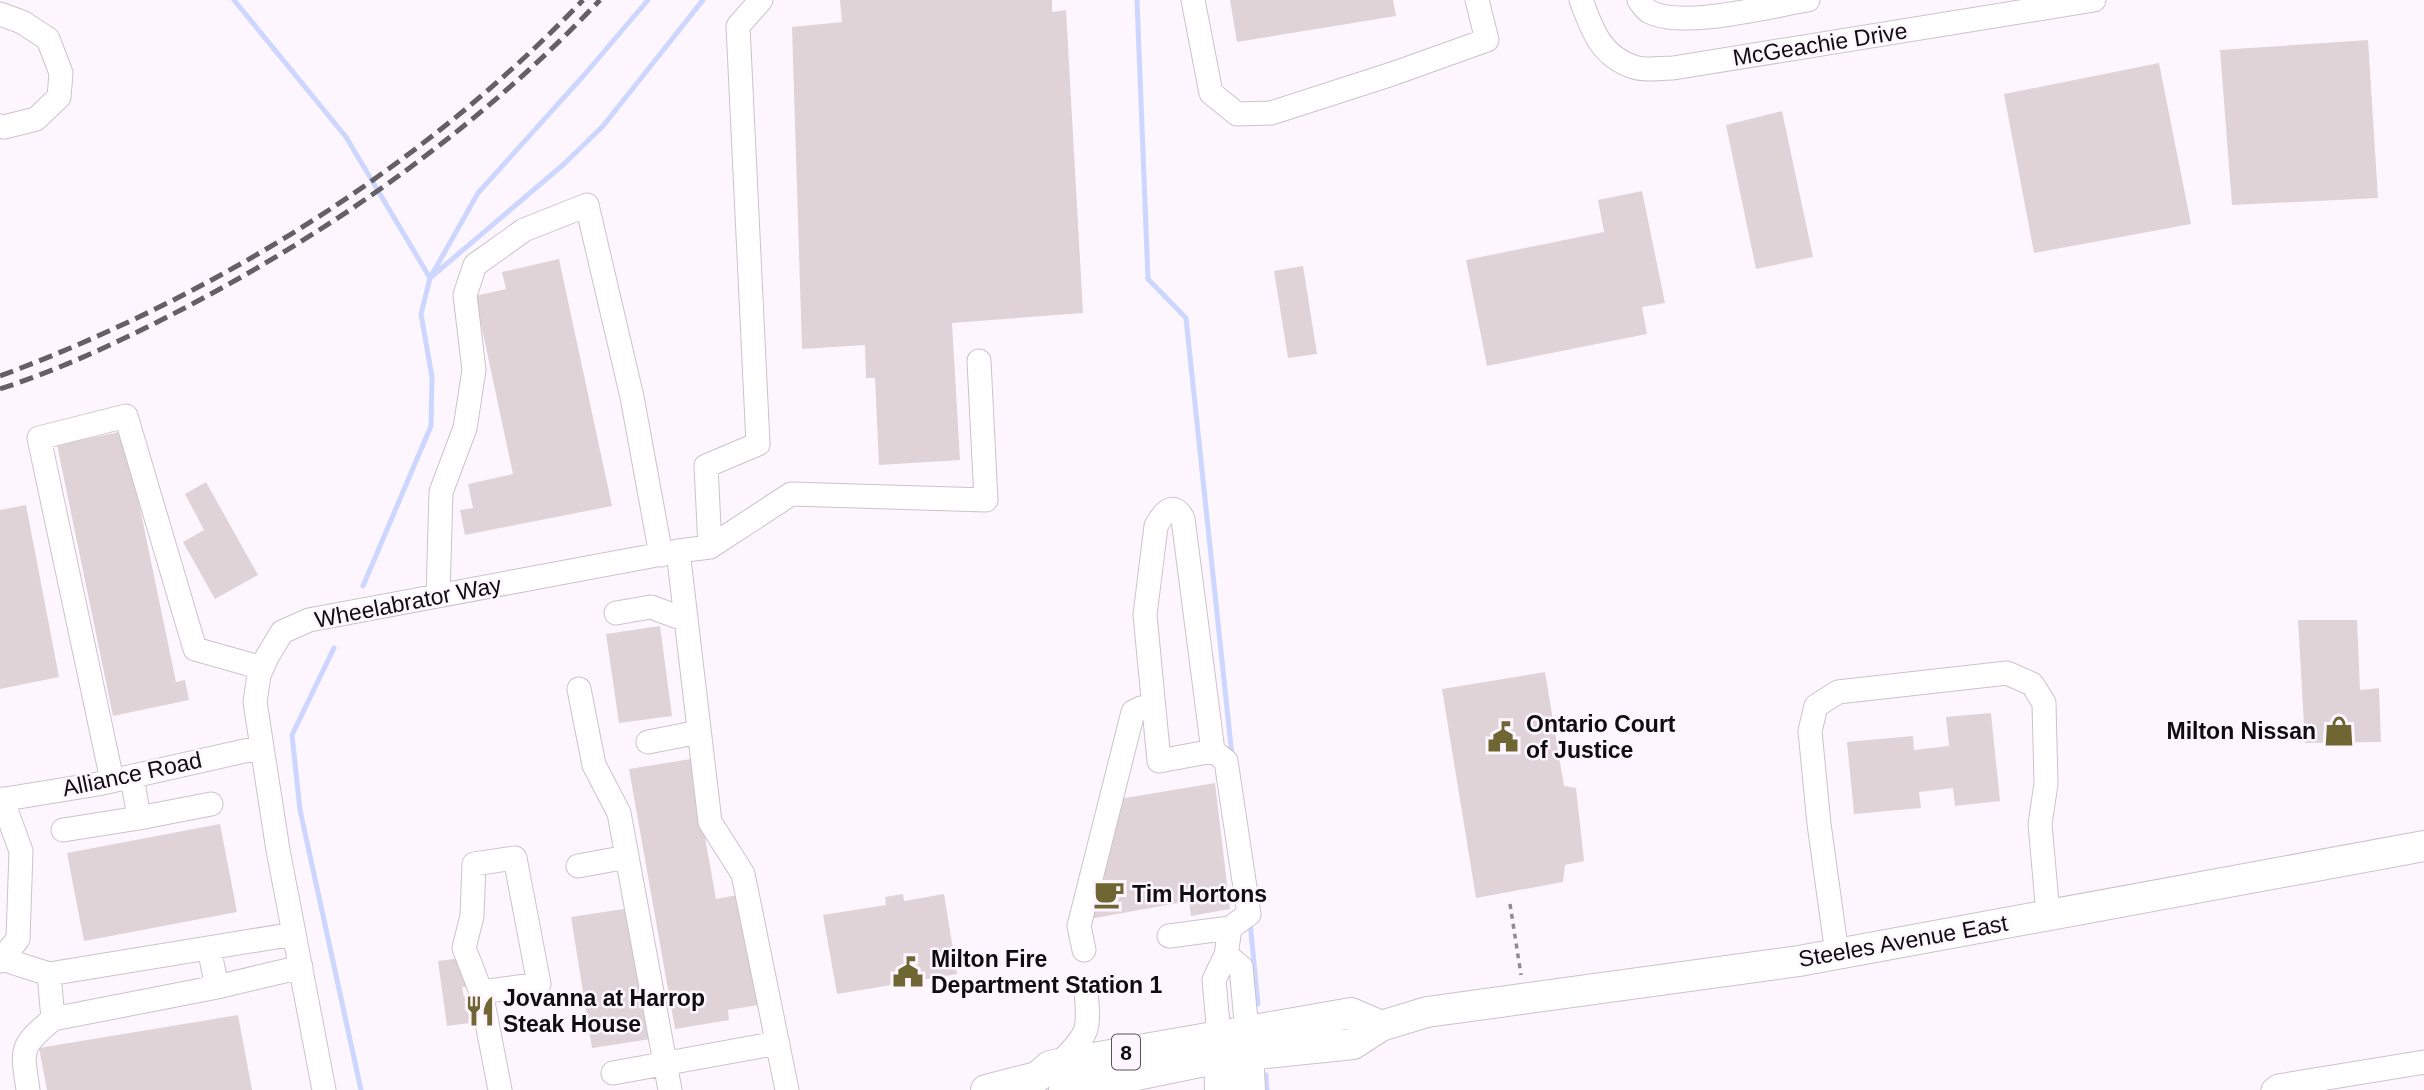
<svg xmlns="http://www.w3.org/2000/svg" width="2424" height="1090" font-family="Arial,sans-serif">
<style>
.lines{fill:none;stroke-linecap:round;stroke-linejoin:round}
.stream{stroke:#ccd6fe;stroke-width:5}
.building{fill:#e0d3d8}
.minor-casing{stroke:#ccc2cb;stroke-width:25}
.major-casing{stroke:#ccc2cb;stroke-width:32}
.path{stroke:#918b91;stroke-width:3.5;stroke-dasharray:5 5;stroke-linecap:butt}
.minor{stroke:#fff;stroke-width:23}
.major{stroke:#fff;stroke-width:30}
.rail{stroke:#646064;stroke-width:5;stroke-dasharray:14 7;stroke-linecap:butt}
.labels{text-anchor:middle;dominant-baseline:central;stroke-width:5;stroke-linejoin:round;paint-order:stroke}
.shield{fill:#fef6fe;stroke:#575357;stroke-width:2}
.shield-label{font-size:21px;font-weight:bold;fill:#100d10}
.street-label{font-size:23px;fill:#100d10;stroke:#fef6fe}
.poi-label{font-size:23px;font-weight:bold;fill:#100d10;stroke:#fef6fe;text-anchor:start}
</style>
<rect width="100%" height="100%" fill="#fef6fe"/>
<g class="lines">
<path class="stream" d="M234 0 346 137 430 278 478 193 585 74 648 0
M1137 0 1148 279 1186 318 1232 756
M363 586 431 426 432 377 421 314 430 278 564 164 603 126 703 0
M334 648 292 735 300 810 361 1090
M1250 922 1258 1004
M1266 1075 1267 1090"/>
</g>
<path class="building" d="M840 0H1052V12L1066 10 1083 313 952 323 960 460 879 465 875 378H866L865 345 802 349 792 27 842 22Z
M1230 0H1393L1396 16 1237 42Z
M2368 40 2378 198 2232 205 2220 50Z
M2159 63 2191 224 2034 253 2004 94Z
M1782 111 1813 257 1756 269 1726 125Z
M1642 191 1665 303 1642 307 1647 334 1487 366 1466 260 1604 232 1598 200Z
M559 259 612 506 465 535 460 510 473 508 468 484 513 474 475 296 506 289 502 272Z
M1303 266 1317 354 1288 358 1274 271Z
M124 431 176 682 185 680 189 700 113 716 57 445Z
M206 482 258 575 215 599 183 542 204 530 185 494Z
M26 505 59 677 0 689V510Z
M2298 620H2357L2360 690 2379 688 2381 742 2305 743Z
M660 626 672 716 619 723 606 634Z
M1545 672 1564 786 1576 788 1584 861 1565 865 1563 882 1476 898 1442 689Z
M1991 713 2000 801 1955 806 1953 788 1919 792 1921 808 1854 814 1847 742 1913 736 1914 750 1949 746 1946 717Z
M691 759 716 899 738 895 758 1005 728 1010 729 1020 675 1029 629 769Z
M1215 783 1230 909 1191 916 1189 901 1084 920 1119 799Z
M220 824 237 912 84 941 67 853Z
M903 894 904 901 944 894 957 974 837 994 823 915 886 905 885 897Z
M630 908 651 1039 592 1048 571 917Z
M462 958 467 987H462L464 997 480 995 486 1021 447 1026 438 961Z
M238 1015 252 1090H47L39 1048Z"/>
<g class="lines">
<g class="minor-casing">
<path id="minor" d="M1193 0 1211 93 1237 114 1271 113 1392 74 1487 40 1477 0
M1581 0C1592 29 1600 56 1634 67 1645 71 1661 68 1673 68L2094 0
M1639 0C1642 4 1645 10 1650 12 1683 29 1770 6 1808 0
M0 14 22 22 48 39 61 73 59 97 36 119 4 127 0 126
M710 547 706 466 758 444 738 26 761 0
M678 551 710 822 743 874 787 1090
M438 596 441 492 465 428 474 370 465 295 475 265 524 230 587 205 632 397 661 555
M616 613 651 607 686 620
M579 689 594 765 619 813 670 1090
M648 742 699 732
M132 776 139 818 211 804
M112 780 39 438 126 416 195 649 262 668
M0 800 98 784 262 747
M63 830 139 818
M578 866 627 857
M1169 936 1230 928 1249 914 1226 761 1213 751 1159 761 1145 615 1156 526C1163 513 1174 500 1183 519L1213 751
M209 948 217 987 301 967
M1084 950 1079 926 1133 712 1141 708 1153 710
M1837 954 1819 824 1810 731 1816 706 1838 692 2007 673 2032 684 2044 703 2046 784 2040 824 2048 914
M1226 955 1241 967 1247 1032
M2 959 49 974 294 934
M0 961 18 939 21 851 2 799
M481 992 539 984 515 858 474 864 472 916 464 948 481 992 500 1090
M53 1019 217 987
M1219 1035 1214 980 1226 955 1230 928
M1059 1064C1088 1033 1090 1034 1086 991
M613 1073 778 1043
M28 1090C22 1049 19 1047 53 1019L49 974
M324 1090 278 850 255 702 259 675 267 657 282 632 309 620 678 551 710 547 791 494 986 500 979 361
M2273 1090 2278 1086 2424 1062"/>
</g>
<g class="major-casing">
<path id="major" d="M1247 1035 1250 1090
M1219 1039 1220 1090
M986 1090 1037 1077 1050 1066 1059 1064 1351 1013 1381 1026
M1064 1090 1219 1058 1353 1044 1381 1026 1427 1012 1799 961 2424 846"/>
</g>
<path class="path" d="M1510 904 1521 975"/>
<use href="#minor" class="minor"/>
<use href="#major" class="major"/>
<path class="rail" d="M0 376C217 295 422 168 583 0
M0 389C67 367 132 336 194 303 343 224 484 123 600 0"/>
</g>
<defs>
<g id="shop-bare" transform="scale(2.415)"><path d="M-5-2.5h2.3a2.7 3.5 0 0 1 5.4 0H5L5.5 6h-11ZM-1.5-2.5h3a1.5 2.3 0 0 0-3 0Z" fill="#6f6633" stroke="#fef6fe" stroke-width="2.5" paint-order="stroke"/></g>
<g id="civic-bare" transform="scale(2.415)"><path d="M-.6-6.5H3V-4.5H.6V-3L4-1V1h2V6H-6V1h2V-1L-.6-3ZM-1.2 2.5V6h2.4V2.5Z" fill="#6f6633" stroke="#fef6fe" stroke-width="2.5" paint-order="stroke"/></g>
<g id="cafe-bare" transform="scale(2.415)"><path d="M-5.5-4.5H6V0H3Q3 3.5 0 3.5H-2.5Q-5.5 3.5-5.5 0ZM3-3.2v2h1.7v-2ZM-6 4.5H4V6H-6Z" fill="#6f6633" stroke="#fef6fe" stroke-width="2.5" paint-order="stroke"/></g>
<g id="restaurant-bare" transform="scale(2.415)"><path d="M-5-6h1v4h1v-4h1v4h1v-4h1v5L-1.5 .5V6h-2V.5L-5-1ZM5-6V6H3V1.5H1.5Q1.5-4 5-6Z" fill="#6f6633" stroke="#fef6fe" stroke-width="2.5" paint-order="stroke"/></g>
</defs>
<g fill-rule="evenodd">
<use href="#shop-bare" x="2339" y="731"/>
<use href="#civic-bare" x="1503" y="737"/>
<use href="#cafe-bare" x="1109" y="894"/>
<use href="#civic-bare" x="908" y="972"/>
<use href="#restaurant-bare" x="480" y="1011"/>
</g>
<g class="labels">
<rect class="shield" x="1112" y="1034.5" width="28" height="35" rx="5"/>
<g class="shield-label">
<text x="1126" y="1052">8</text>
</g>
<g class="street-label">
<text transform="translate(1820 44) rotate(-9)">McGeachie Drive</text>
<text transform="translate(408 602) rotate(-11)">Wheelabrator Way</text>
<text transform="translate(132 774) rotate(-12)">Alliance Road</text>
<text transform="translate(1903 941) rotate(-10)">Steeles Avenue East</text>
</g>
<g class="poi-label">
<text x="1526" y="724">Ontario Court<tspan x="1526" dy="26">of Justice</tspan></text>
<text x="2316" y="731" text-anchor="end">Milton Nissan</text>
<text x="1132" y="894">Tim Hortons</text>
<text x="931" y="959">Milton Fire<tspan x="931" dy="26">Department Station 1</tspan></text>
<text x="503" y="998">Jovanna at Harrop<tspan x="503" dy="26">Steak House</tspan></text>
</g>
</g>
</svg>
